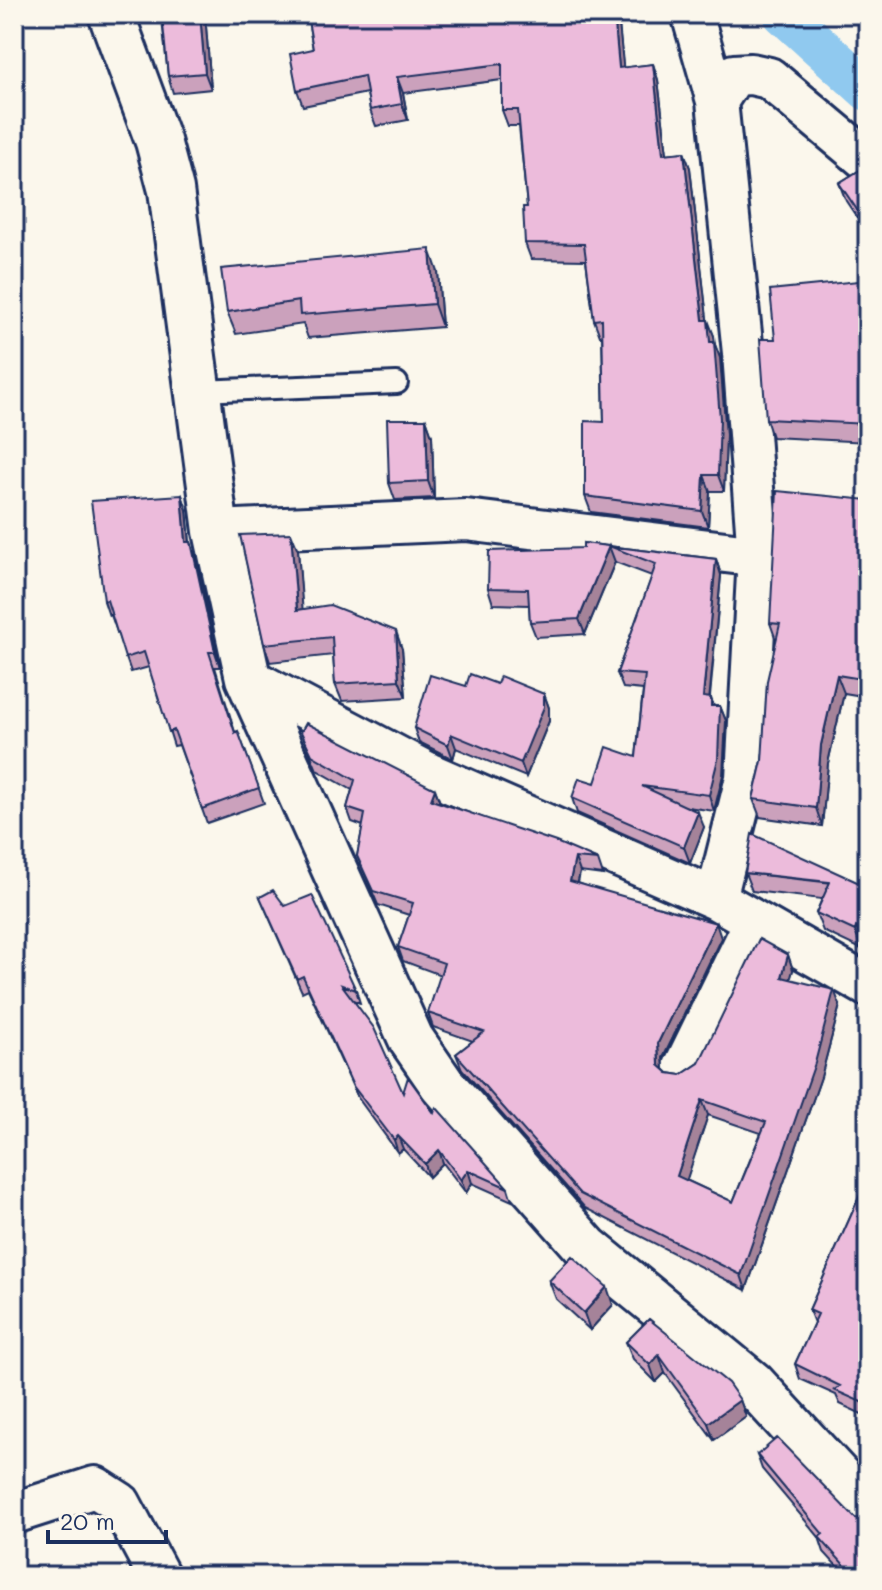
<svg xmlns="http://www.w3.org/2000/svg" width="882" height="1590" font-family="Mali,sans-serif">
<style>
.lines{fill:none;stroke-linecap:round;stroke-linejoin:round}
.canal{stroke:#90c9ef;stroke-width:42}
.lane-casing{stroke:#1b2f5e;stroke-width:26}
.street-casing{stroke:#1b2f5e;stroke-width:46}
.secondary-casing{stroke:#1b2f5e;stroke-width:50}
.lane{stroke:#fbf7ec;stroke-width:20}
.street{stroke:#fbf7ec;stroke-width:40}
.secondary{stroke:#fbf7ec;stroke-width:44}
.wall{fill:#cba1bc;stroke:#1b2f5e;stroke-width:2;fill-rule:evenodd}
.shaded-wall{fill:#a58399;stroke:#1b2f5e;stroke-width:2}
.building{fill:#ecbbdb;stroke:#1b2f5e;stroke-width:2;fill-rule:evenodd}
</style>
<rect width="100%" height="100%" fill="#fbf7ec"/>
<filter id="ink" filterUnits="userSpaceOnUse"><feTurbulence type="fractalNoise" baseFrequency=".0125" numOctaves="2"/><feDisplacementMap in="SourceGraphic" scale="16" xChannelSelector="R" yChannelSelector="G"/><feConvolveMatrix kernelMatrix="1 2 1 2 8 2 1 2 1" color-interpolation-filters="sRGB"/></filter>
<g filter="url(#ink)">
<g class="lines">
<path class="canal" d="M784 14 868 90"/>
<g class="lane-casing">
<path id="lane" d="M200 391 397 383"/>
</g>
<g class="street-casing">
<path id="street" d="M692 14 717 101 743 353 758 556 746 778 716 899
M717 101 734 75 751 74 769 78 868 161
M216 531 466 520 758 556
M248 678 428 773 716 899 868 986
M684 1067 754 923
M14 1513 95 1487 120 1503 159 1576"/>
</g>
<g class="secondary-casing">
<path id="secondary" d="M111 14 158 141 171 190 216 531 248 678 411 1039 442 1084 587 1248 752 1383 868 1509"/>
</g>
<use href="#lane" class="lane"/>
<use href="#street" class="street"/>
<use href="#secondary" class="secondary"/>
</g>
<path class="wall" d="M138 14H205L211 89 173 93 168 76 162 19 141 22Z
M307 14H618L623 68 653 64 658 80 667 154 684 152 690 168 707 320 714 336V342L720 358 726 435 724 491H710L708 527 591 512 585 496 604 422 602 336H600L594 320 586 260 531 259 525 243 527 207 519 126H508L502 110V80L403 93 408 120 376 126 370 110 367 93 303 106 297 90 313 49Z
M868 165V234L846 201 839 183Z
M438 272 442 327 308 338 303 324 236 334 227 312Z
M868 280V442L772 437 766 419 775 339Z
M426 419 432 436 434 498 395 500 389 483Z
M868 491V697L844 693 828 763 822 826 760 817 753 799 762 761 776 640 770 623 868 500Z
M182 495 187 510 190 542 196 557 220 667H215L235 732 238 731 264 803 207 823 179 745 174 746 149 667 131 672 111 615 109 616 104 601Z
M583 543 716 559 721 575 710 697 711 698 714 706H720L726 721 723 775 714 811 687 807 704 827 690 863 577 813 572 798 636 757 643 690 623 688 617 673 652 576 615 562 585 634 536 637 530 622 529 605 493 604 488 588 583 548Z
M298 550 302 609 402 649 406 697 342 701 335 684 333 655 270 662 264 644Z
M497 684 544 694 549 708V721L526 777 456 748 453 759 419 742 414 728 466 686Z
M301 732 435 789 440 802 598 860 603 875 580 872 578 883 721 938 663 1058 664 1069 668 1073 681 1075 699 1063 788 955 793 970 790 979 840 1005 821 1077 746 1290 585 1208 462 1069 456 1054 473 1041 433 1027 428 1013 441 975 403 961 398 947 409 915 378 905 357 856 363 826 352 822 347 808 352 790 317 770ZM708 1115 761 1133 733 1202 686 1180Z
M745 873 868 887V947L863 945 861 949 823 931 816 913 822 899 752 891Z
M260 897 285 906 356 990 360 1003 353 1000 403 1093 434 1113 508 1188 512 1201 472 1183 466 1193 443 1163 429 1177 403 1149 398 1153 358 1098 308 989 302 992Z
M868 1177V1417L840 1404 836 1395 800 1379 795 1364 814 1323 809 1310Z
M549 1281 613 1305 590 1330 556 1299Z
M649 1319 740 1400 746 1417 714 1440 665 1373 656 1382 633 1359 626 1342Z
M868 1445V1472L862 1457Z
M757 1455 855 1518 868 1576H846L824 1552 819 1537 762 1469Z"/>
<path class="shaded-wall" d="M200 14H205L211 89 205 73Z
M614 14H618L625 84 619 68Z
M653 64 658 80 669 170 663 154Z
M397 77 403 93 408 120 402 104Z
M684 152 690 168 709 336 703 320Z
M430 249 438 272 442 327 434 304Z
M708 320 714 336 715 344 714 342 720 358 726 435 724 491 718 475Z
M426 419 432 436 434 498 428 481Z
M704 475 710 491 708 527 702 511Z
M182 495 187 510 191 557 186 542Z
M291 533 298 550 304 627 297 610Z
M191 542 196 557 220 667 215 652Z
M609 546 615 562 585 634 579 619Z
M716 559 721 575 708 712 703 697Z
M396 631 402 649 406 697 399 680Z
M837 675 844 693 828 763 822 826 816 808 821 745Z
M544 694 549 708V721L526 777 521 763Z
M720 706 726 721 723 775 714 811 709 795Z
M451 734 456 748 453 759 448 745Z
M435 789 440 803 431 800Z
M698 812 704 827 690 863 684 847Z
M575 858 580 872 575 895 570 881Z
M716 923 721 938 663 1058 665 1079 659 1065 658 1043Z
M856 927 863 945 861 949 855 931Z
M788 955 793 970 787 991 782 977Z
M834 990 840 1005 821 1077 746 1290 741 1275Z
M702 1100 708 1115 683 1191 677 1176Z
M398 1136 403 1149 398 1153 394 1140Z
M439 1150 443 1163 429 1177 425 1164Z
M468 1170 472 1183 466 1193 461 1180Z
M607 1287 613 1305 590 1330 584 1313Z
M659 1355 665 1373 656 1382 650 1365Z
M740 1400 746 1417 714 1440 708 1423Z"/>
<path class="building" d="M162 14H200L205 73 168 76Z
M307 14H614L619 68 653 64 663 154 684 152 703 320H708L710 342H714L720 419 718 475H704L702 511 585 496V421L604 422 602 319 594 320 584 244 525 243 523 207H527L518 110H502V64L397 77 402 104 370 110 364 76 297 90 290 54 313 49Z
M868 165V226L839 183Z
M430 249 434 304 300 315 299 301 227 312 221 269Z
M868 280V424L766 419 760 339H775L770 290Z
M387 419H426L428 481 389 483Z
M777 491 868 500V491V680L837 675 821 745 816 808 753 799 762 761 767 681 780 624 770 623Z
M182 495 186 542H191L215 652H209L235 733 238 731 259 788 202 809 174 730 169 732 144 652 125 658 107 600 104 601 91 501Z
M291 533 297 610 330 605 396 631 399 680 335 684 332 637 264 644 240 535Z
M583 543 716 559 703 697 711 698V706H720L718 759 709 795 642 786 698 812 684 847 572 798 579 778 595 783 607 747 636 757 645 675 617 673 656 564 609 546 579 619 530 622 528 589 488 588 489 551 583 548Z
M470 674 497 684 500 676 544 694V707L521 763 451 734 448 745 414 728 430 675 466 686Z
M306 723 435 789 431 800 556 842 598 860 575 858 570 881 716 923 658 1043 659 1065 668 1073 681 1075 699 1063 759 939 788 955 782 977 834 990 815 1063 741 1275 580 1194 456 1054 484 1032 428 1013 444 963 398 947 413 903 373 891 357 856 365 814 347 808 355 780 312 755 301 732ZM702 1100 766 1122 733 1202 677 1176Z
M752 834 868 887V931L856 927 855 931 816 913 830 882 745 873Z
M273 890 285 906 312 895 356 990 342 985 374 1028 403 1093 408 1077 434 1113 436 1107 508 1188 468 1170 461 1180 439 1150 425 1164 398 1136 394 1140 353 1086 303 976 297 979 260 897Z
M868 1177V1405L834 1390 840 1386 795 1364 818 1314 809 1310Z
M572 1256 607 1287 584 1313 549 1281Z
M649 1319 728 1383 740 1400 708 1423 659 1355 650 1365 626 1342Z
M777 1438 855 1518 868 1519V1576H854L819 1537 823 1534 757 1455Z
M868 1445V1464L862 1457Z"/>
</g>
<rect width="882" height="1590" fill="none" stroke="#fbf7ec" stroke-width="48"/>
<rect x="24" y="24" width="834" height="1542" fill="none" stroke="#1b2f5e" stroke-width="3" filter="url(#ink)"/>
<path d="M48 1530v12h118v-12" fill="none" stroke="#1b2f5e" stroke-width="4"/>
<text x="60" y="1530" font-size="24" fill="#1b2f5e" stroke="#fbf7ec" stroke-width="6" paint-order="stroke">20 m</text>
</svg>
